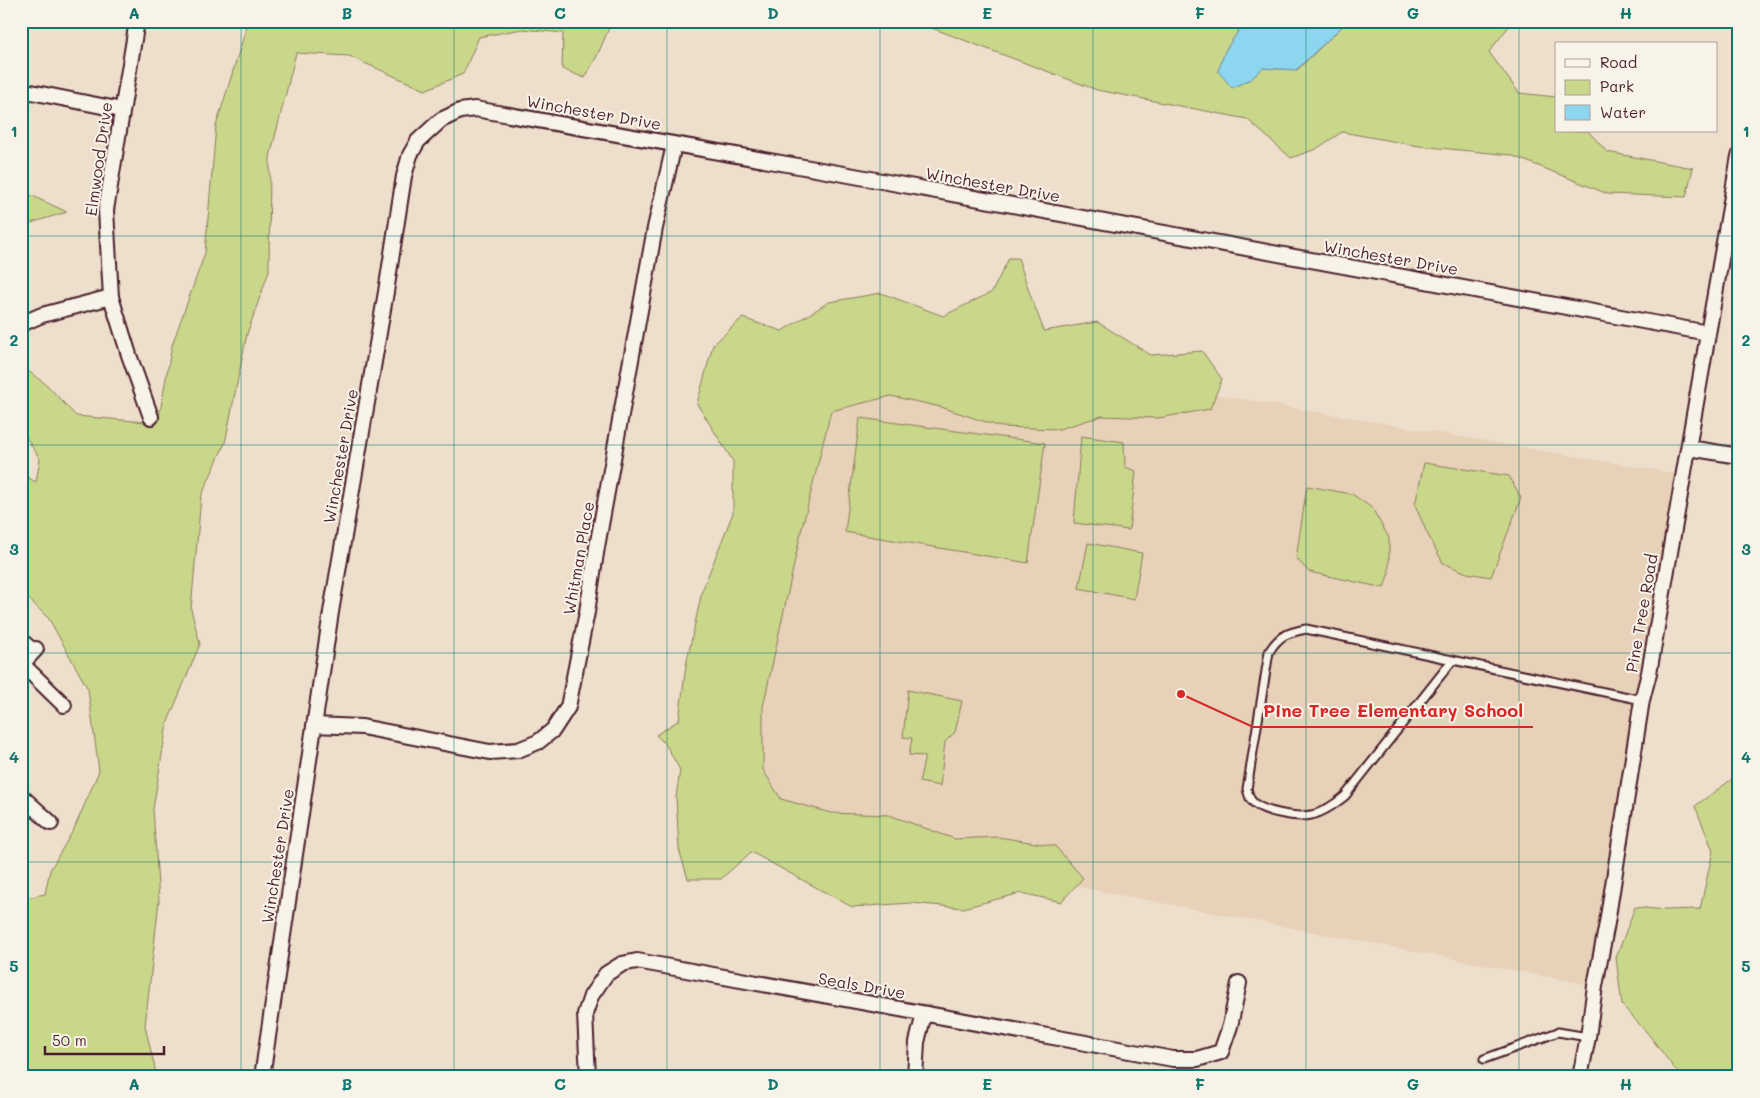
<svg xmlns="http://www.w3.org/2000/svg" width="1760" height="1098" font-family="Mali,sans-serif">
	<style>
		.built { fill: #e7d1b8 }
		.green { fill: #c9d78b; stroke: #8a7b5b }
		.water { fill: #8dd6ef; stroke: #728da1 }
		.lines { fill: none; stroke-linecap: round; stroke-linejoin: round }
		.service-casing { stroke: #4a1f2b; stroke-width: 11 }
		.minor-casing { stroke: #4a1f2b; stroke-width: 18 }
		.service { stroke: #f7f3e8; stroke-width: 7 }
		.minor { stroke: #f7f3e8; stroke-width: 14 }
		.grid { fill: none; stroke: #0f766e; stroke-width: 1; stroke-opacity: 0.55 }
		.labels { text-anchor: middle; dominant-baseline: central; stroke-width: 4; stroke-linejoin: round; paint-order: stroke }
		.street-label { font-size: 16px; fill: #4a1f2b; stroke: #f7f3e8 }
		.leader { fill: none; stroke: #d62828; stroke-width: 2 }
		.callout-dot { fill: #d62828; stroke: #f7f3e8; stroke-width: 2 }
		.callout-label { font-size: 18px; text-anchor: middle; font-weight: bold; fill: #d62828; stroke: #f7f3e8; stroke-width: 4; stroke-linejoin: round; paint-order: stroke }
		.neatline { fill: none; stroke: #0f766e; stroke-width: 2 }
		.grid-label { font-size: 16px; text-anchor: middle; font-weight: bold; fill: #0f766e }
	</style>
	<rect width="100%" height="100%" fill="#eedfcc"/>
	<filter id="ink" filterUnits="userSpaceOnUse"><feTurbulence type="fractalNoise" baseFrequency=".02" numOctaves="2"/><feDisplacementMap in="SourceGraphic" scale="10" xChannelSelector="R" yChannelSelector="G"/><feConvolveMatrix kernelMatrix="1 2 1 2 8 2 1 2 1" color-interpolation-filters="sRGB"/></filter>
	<g filter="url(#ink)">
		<polygon class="built" points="805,324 1684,475 1595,986 728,820"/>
		<g class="green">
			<polygon points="246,21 612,21 598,54 585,78 562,69 563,33 522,29 479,37 463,74 425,90 349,56 296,53 270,157 269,271 247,334 225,443 201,497 191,609 200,644 167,724 153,809 159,901 145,1026 157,1077 21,1077 21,899 45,894 50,870 74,829 99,771 88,689 49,619 21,591 21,474 36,482 40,459 21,429 21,366 47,385 76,416 158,423 172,345 205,253 216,126 245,32"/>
			<polygon points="913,21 1245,21 1225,51 1251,79 1263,68 1297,70 1348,21 1513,21 1489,52 1519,93 1556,97 1556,131 1588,131 1607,152 1693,168 1686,197 1608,194 1511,155 1419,146 1342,132 1316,149 1291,158 1247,119 1097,90"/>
			<polygon points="21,193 26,193 67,212 21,226"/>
			<polygon points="1009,258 1018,258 1030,294 1044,331 1097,322 1151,355 1202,351 1222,379 1210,409 1159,418 1102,416 1059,429 1001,427 941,407 891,396 831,411 801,532 763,707 763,770 781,799 831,813 889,815 955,839 998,837 1055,846 1083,878 1061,902 1021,893 963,908 911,903 852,907 751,852 721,879 688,879 679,849 676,797 680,770 666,745 656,735 679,720 686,665 702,591 733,513 733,461 697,404 713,345 742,318 782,331 829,302 881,293 943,316 992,292"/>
			<polygon points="860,418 1045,443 1028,563 845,532"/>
			<polygon points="1081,436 1124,442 1125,467 1136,471 1129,530 1074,523"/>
			<polygon points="1424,463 1509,476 1521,498 1491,577 1467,573 1443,563 1427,533 1415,505"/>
			<polygon points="1307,486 1352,494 1372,508 1389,538 1389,572 1384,588 1309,572 1296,558"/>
			<polygon points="1088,543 1142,553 1134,599 1079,588"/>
			<polygon points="908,690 962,701 955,732 945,742 940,786 919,782 925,756 909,755 912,738 903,737"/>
			<polygon points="1739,774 1739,1077 1681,1077 1649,1035 1622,1005 1616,958 1635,907 1666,910 1700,909 1713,851 1695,806"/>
		</g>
		<polygon class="water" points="1245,21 1348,21 1296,70 1263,68 1251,79 1232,88 1218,71 1225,51"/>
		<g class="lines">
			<defs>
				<g id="service">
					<polyline points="21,636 36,649"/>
					<path d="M1452,661L1345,796C1335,804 1323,813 1311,815C1297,818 1260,812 1251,800C1249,797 1248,792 1247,789L1269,652C1279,635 1287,633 1306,629L1642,700"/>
					<polyline points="1484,1059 1558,1032 1588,1037"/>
				</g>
				<g id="minor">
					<polyline points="137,21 106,210 111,297 129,355 151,417"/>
					<polyline points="21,90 122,110"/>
					<polyline points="21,324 42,315 111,297"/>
					<polyline points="1689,448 1739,456"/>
					<polyline points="22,664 64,705"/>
					<polyline points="21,665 36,649"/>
					<polyline points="314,725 362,727 490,752 518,750 538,742 553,730 568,707 587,612 597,547 655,228 674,145"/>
					<polyline points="21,796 51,823"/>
					<polyline points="262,1077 331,612 386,292 404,176 410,155 418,141 441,120 460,111 475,109 838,173 1708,333"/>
					<polyline points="588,1077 585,1014 591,996 606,974 622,964 637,961 1173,1059 1197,1059 1221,1052 1230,1026 1239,983"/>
					<polyline points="915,1077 917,1042 924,1014"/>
					<polyline points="1580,1077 1588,1037 1595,986 1607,923 1642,700 1649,673 1739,156"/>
				</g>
			</defs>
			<use href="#service" class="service-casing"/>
			<use href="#minor" class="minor-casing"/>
			<use href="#service" class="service"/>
			<use href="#minor" class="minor"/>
		</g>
	</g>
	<path class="grid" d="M241,21V1077M454,21V1077M667,21V1077M880,21V1077M1093,21V1077M1306,21V1077M1519,21V1077M21,236H1739M21,445H1739M21,653H1739M21,862H1739"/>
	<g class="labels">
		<g class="street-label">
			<text transform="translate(594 112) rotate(10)">Winchester Drive</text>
			<text transform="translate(98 159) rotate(-82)">Elmwood Drive</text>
			<text transform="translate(993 184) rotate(10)">Winchester Drive</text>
			<text transform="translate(1391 257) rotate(10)">Winchester Drive</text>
			<text transform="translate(340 456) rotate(-80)">Winchester Drive</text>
			<text transform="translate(578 558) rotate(-80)">Whitman Place</text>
			<text transform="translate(1641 613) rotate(-80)">Pine Tree Road</text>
			<text transform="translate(277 856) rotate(-81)">Winchester Drive</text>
			<text transform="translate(862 985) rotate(10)">Seals Drive</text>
		</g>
	</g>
	<path class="leader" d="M1181 694L1253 727H1533"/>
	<circle class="callout-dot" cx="1181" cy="694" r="5"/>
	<g class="callout-label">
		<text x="1393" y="717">Pine Tree Elementary School</text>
	</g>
	<rect width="1760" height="1098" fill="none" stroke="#f7f3e8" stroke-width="55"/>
	<rect x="1555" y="42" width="162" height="90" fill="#f7f3e8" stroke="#b29e9c"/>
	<rect x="1565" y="59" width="25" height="8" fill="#f7f3e8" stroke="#b29e9c"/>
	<text x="1600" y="68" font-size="15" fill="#4a1f2b">Road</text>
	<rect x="1565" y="80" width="25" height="15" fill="#c9d78b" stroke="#b29e9c"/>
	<text x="1600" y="92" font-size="15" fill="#4a1f2b">Park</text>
	<rect x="1565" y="105" width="25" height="15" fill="#8dd6ef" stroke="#b29e9c"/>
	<text x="1600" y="118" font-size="15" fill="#4a1f2b">Water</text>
	<path d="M45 1046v8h119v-8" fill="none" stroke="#4a1f2b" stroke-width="2.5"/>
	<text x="52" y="1046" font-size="15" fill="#4a1f2b" stroke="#f7f3e8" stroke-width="4" paint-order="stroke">50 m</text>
	<rect x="28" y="28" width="1704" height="1042" class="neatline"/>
	<g class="grid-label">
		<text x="134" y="19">A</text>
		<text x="347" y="19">B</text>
		<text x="560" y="19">C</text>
		<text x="773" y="19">D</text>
		<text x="987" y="19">E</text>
		<text x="1200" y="19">F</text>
		<text x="1413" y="19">G</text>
		<text x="1626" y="19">H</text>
		<text x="14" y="137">1</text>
		<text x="1746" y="137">1</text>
		<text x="14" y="346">2</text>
		<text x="1746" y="346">2</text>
		<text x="14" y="555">3</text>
		<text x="1746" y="555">3</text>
		<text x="14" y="763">4</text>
		<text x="1746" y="763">4</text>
		<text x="14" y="972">5</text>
		<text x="1746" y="972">5</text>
		<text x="134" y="1090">A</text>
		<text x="347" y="1090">B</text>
		<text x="560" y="1090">C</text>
		<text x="773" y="1090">D</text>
		<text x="987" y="1090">E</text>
		<text x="1200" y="1090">F</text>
		<text x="1413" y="1090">G</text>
		<text x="1626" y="1090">H</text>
	</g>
</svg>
